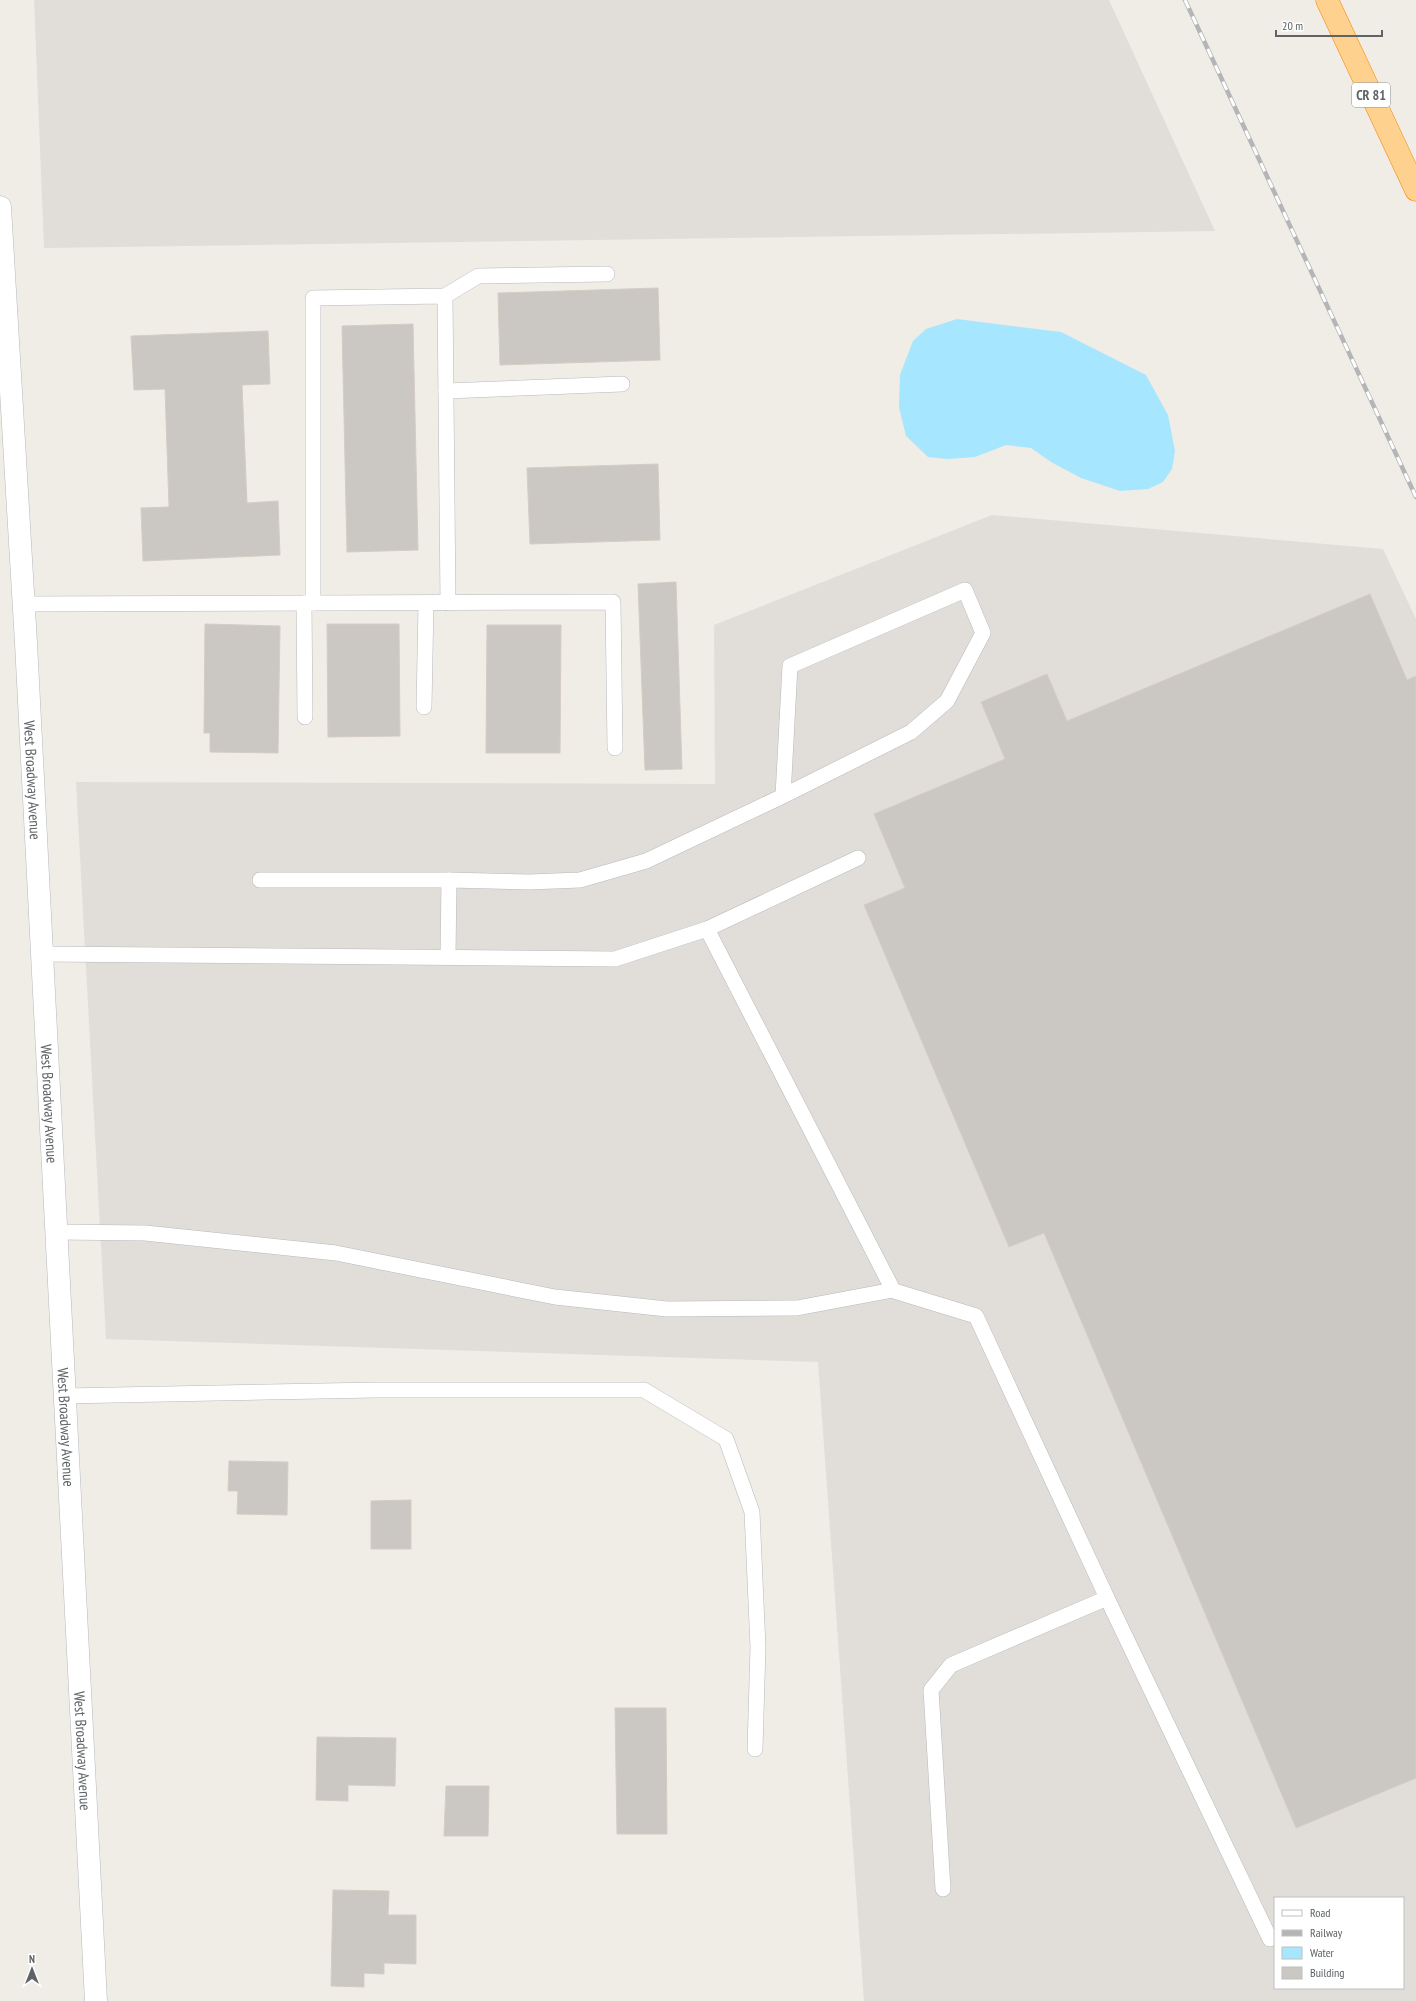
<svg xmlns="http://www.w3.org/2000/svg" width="1416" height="2001" font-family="'PT Sans Narrow',sans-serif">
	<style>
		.industrial { fill: #e1deda; fill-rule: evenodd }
		.water { fill: #a7e6ff }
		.building { fill: #cbc7c2; stroke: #d5cdc4 }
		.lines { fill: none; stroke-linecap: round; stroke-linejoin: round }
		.lane-casing { stroke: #b6b9bd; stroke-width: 16 }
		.secondary-casing { stroke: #b4babd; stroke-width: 23 }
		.highway-casing { stroke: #f68400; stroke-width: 23 }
		.lane { stroke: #fff; stroke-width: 15 }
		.secondary { stroke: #fff; stroke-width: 22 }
		.highway { stroke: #ffd18e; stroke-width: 22 }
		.rail-casing { stroke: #b4b5b6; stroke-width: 4.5 }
		.rail { stroke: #fff; stroke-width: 3; stroke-dasharray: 9; stroke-linecap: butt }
		.labels { text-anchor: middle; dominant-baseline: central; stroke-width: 3.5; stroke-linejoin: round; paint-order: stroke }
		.shield { fill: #fff; stroke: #8e9294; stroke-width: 1 }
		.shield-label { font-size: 14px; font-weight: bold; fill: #5d6366 }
		.street-label { font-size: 15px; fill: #5d6366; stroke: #fff }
	</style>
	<rect width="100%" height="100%" fill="#f0ece6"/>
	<g class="industrial">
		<polygon points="34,0 1109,0 1215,231 44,248"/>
		<path d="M992,515L1383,549L1416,619V2001H864L818,1362L106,1339L76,782L715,784L714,625ZM1275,1898H1403V1988H1275Z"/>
	</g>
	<polygon class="water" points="957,319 1061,332 1146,375 1168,415 1175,451 1172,469 1163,482 1148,489 1120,491 1081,478 1051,462 1031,448 1006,445 975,457 948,459 928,457 906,436 899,407 900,375 913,341 926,329"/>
	<g class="building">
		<polygon points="658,288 660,360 500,365 498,293"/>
		<polygon points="413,324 418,550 347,552 342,326"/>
		<polygon points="268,331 270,384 242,385 247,503 278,501 280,555 143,561 141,508 169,507 165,389 134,390 131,336"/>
		<polygon points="658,464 660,540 530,544 527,468"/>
		<polygon points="676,582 682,769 645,770 638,584"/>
		<polygon points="1370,594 1407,680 1416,676 1416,1778 1296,1828 1044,1233 1009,1247 864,905 905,888 874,814 1005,759 981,702 1047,674 1067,721"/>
		<polygon points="205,624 280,626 278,753 210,752 210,733 204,733"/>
		<polygon points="327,624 399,624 400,736 328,737"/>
		<polygon points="487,625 561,625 560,753 486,753"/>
		<polygon points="229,1461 288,1462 287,1515 237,1514 238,1491 228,1491"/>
		<polygon points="411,1500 411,1549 371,1549 371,1501"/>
		<polygon points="615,1708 666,1708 667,1834 617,1834"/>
		<polygon points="317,1737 396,1738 395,1786 348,1785 348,1801 316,1800"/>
		<polygon points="446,1786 489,1786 488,1836 444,1836"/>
		<polygon points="333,1890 389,1891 388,1915 416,1915 416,1964 384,1963 384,1974 364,1973 364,1987 331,1986"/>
	</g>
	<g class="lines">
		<defs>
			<g id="lane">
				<polyline points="445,296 478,276 607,274"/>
				<polyline points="446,391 622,384"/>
				<polyline points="304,603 305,717"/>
				<polyline points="313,603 313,298 445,296 448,603"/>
				<polyline points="23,604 613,602 615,748"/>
				<polyline points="424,707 426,603"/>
				<polyline points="260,880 449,880"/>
				<polyline points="707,929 858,858"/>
				<polyline points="41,954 615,959 707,929 893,1290 797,1308 667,1309 555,1297 336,1253 145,1233 56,1232"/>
				<polyline points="448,957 449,880 529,882 580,880 646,861 783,796 911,732 947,701 983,633 965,590 790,666 783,796"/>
				<polyline points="891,1290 976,1316 1107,1598 951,1665 931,1690 943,1889"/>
				<polyline points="64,1396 376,1390 644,1390 726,1439 752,1512 758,1647 755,1749"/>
				<polyline points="1107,1598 1270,1939"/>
			</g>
			<g id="secondary">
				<path id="s1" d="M0,207L26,643L96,2001"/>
			</g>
			<polyline id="highway" points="1327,0 1416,190"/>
		</defs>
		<use href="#lane" class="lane-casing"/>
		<use href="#secondary" class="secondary-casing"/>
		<use href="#highway" class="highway-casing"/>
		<use href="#lane" class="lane"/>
		<use href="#secondary" class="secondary"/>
		<use href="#highway" class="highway"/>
		<defs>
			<polyline id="rail" points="1185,0 1416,497"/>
		</defs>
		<use href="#rail" class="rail-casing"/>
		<use href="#rail" class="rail"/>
	</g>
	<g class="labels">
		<rect class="shield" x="1352" y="83" width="38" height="24" rx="3"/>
		<g class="shield-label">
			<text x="1371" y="95">CR 81</text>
		</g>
		<g class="street-label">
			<text stroke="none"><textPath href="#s1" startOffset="574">West Broadway Avenue</textPath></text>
			<text stroke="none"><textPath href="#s1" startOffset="898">West Broadway Avenue</textPath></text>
			<text stroke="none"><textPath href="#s1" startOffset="1222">West Broadway Avenue</textPath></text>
			<text stroke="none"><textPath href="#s1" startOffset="1546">West Broadway Avenue</textPath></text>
		</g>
	</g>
	<rect x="1274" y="1897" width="130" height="92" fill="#ffffff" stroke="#bec1c2"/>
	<rect x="1282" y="1910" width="20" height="6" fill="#ffffff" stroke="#bec1c2"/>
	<text x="1310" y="1917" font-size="12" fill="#5d6366">Road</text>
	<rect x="1282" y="1930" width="20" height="6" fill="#b4b5b6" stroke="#bec1c2"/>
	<text x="1310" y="1937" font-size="12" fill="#5d6366">Railway</text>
	<rect x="1282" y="1947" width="20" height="12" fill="#a7e6ff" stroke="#bec1c2"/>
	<text x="1310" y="1957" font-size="12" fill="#5d6366">Water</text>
	<rect x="1282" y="1967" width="20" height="12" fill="#cbc7c2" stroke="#bec1c2"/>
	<text x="1310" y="1977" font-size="12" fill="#5d6366">Building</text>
	<g transform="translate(32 1969)" stroke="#ffffff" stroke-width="3" paint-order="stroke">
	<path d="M0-3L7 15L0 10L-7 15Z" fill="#5d6366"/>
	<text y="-6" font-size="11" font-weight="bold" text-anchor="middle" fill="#5d6366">N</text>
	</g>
	<path d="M1276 30v6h106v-6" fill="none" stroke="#5d6366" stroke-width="2"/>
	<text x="1282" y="30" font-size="12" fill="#5d6366" stroke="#ffffff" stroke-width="3" paint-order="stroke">20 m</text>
</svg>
